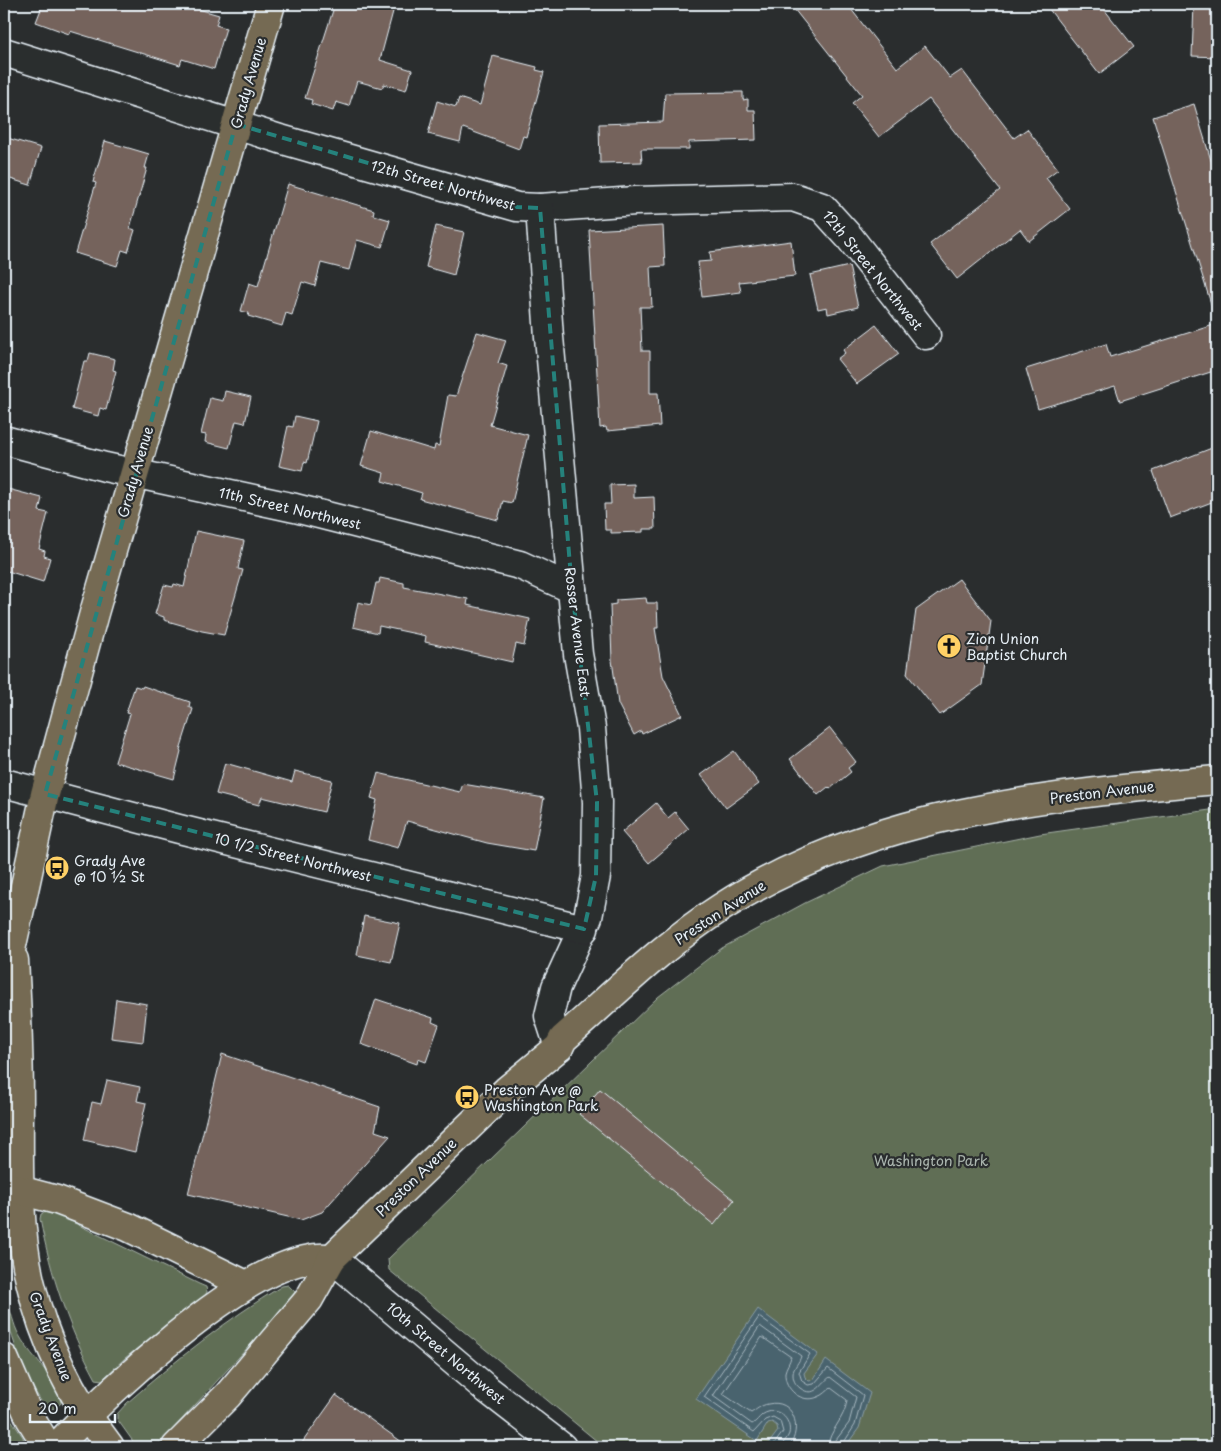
<svg xmlns="http://www.w3.org/2000/svg" width="1221" height="1451" font-family="'Playpen Sans',sans-serif">
	<style>
		.green { fill: #616e55; stroke: #a4b0a6 }
		.water { fill: #49636e; stroke: #899ca5 }
		.lines { fill: none; stroke-linecap: round; stroke-linejoin: round }
		.shore { stroke: #a8b8c1; stroke-width: 1 }
		.building { fill: #74635b; stroke: #e8f1f8 }
		.minor-casing { stroke: #e8f1f8; stroke-width: 31 }
		.major-casing { stroke: #e8f1f8; stroke-width: 31 }
		.minor { stroke: #2a2d2e; stroke-width: 28 }
		.major { stroke: #746b52; stroke-width: 28 }
		.marked { fill: none; stroke: #25827c; stroke-width: 4; stroke-dasharray: 10 6; stroke-linejoin: round }
		.labels { text-anchor: middle; dominant-baseline: central; stroke-width: 4.5; stroke-linejoin: round; paint-order: stroke }
		.street-label { font-size: 14px; fill: #e8f1f8; stroke: #2a2d2e }
		.poi-label { font-size: 14px; fill: #e8f1f8; stroke: #2a2d2e; text-anchor: start }
		.park-label { font-size: 14px; fill: #abb6af; stroke: #2a2d2e }
	</style>
	<rect width="100%" height="100%" fill="#2a2d2e"/>
	<filter id="ink" filterUnits="userSpaceOnUse"><feTurbulence type="fractalNoise" baseFrequency=".02" numOctaves="2"/><feDisplacementMap in="SourceGraphic" scale="10" xChannelSelector="R" yChannelSelector="G"/><feConvolveMatrix kernelMatrix="1 2 1 2 8 2 1 2 1" color-interpolation-filters="sRGB"/></filter>
	<g filter="url(#ink)">
		<g class="green">
			<polygon points="1217,809 1217,1447 604,1447 389,1270 388,1259 658,997 722,948 805,903 883,866 1040,834"/>
			<path d="M46,1212L56,1214L199,1284L206,1287L207,1292L205,1296L125,1358L102,1380L96,1379C68,1328 51,1275 40,1219L41,1214Z"/>
			<path d="M288,1285L295,1292V1296L162,1441L156,1447H137L117,1419V1414L127,1403C176,1360 226,1320 282,1286Z"/>
			<path d="M4,1296C10,1305 12,1320 17,1331C29,1357 56,1374 61,1403C57,1408 53,1410 46,1408C28,1386 4,1323 4,1296Z"/>
			<polygon points="4,1409 23,1437 25,1447 4,1447"/>
		</g>
		<polygon class="water" points="758,1309 818,1354 804,1373 805,1377 809,1381 813,1380 826,1360 870,1393 859,1428 845,1447 766,1447 778,1431 777,1426 772,1422 768,1423 757,1441 696,1399"/>
		<g class="lines">
			<g class="shore">
				<polyline points="772,1447 783,1432 780,1421 773,1417 765,1420 754,1432 704,1397 759,1317 810,1354 799,1372 802,1381 808,1385 814,1384 828,1368 863,1395 855,1425 841,1447"/>
				<path d="M780,1447C783,1443 787,1439 789,1434C792,1421 780,1408 768,1412C760,1414 758,1421 752,1424L713,1396L760,1326L801,1356C800,1362 793,1367 793,1374C793,1380 795,1384 800,1388C815,1399 820,1384 830,1377L856,1397L849,1423L836,1440L835,1447"/>
				<path d="M789,1447C803,1428 794,1398 768,1404C761,1405 756,1410 751,1413L723,1394L762,1337L791,1357C790,1362 786,1367 785,1372C784,1390 802,1404 818,1397C824,1395 827,1391 831,1388L847,1400C845,1420 828,1431 828,1447"/>
			</g>
		</g>
		<g class="building">
			<polygon points="43,4 181,4 219,15 216,25 226,28 214,69 182,59 180,65 70,31 69,34 36,22"/>
			<polygon points="335,4 395,4 380,60 412,70 406,90 384,84 382,88 357,81 349,106 336,102 333,111 311,104 312,100 305,98"/>
			<polygon points="790,4 847,4 897,68 925,46 950,78 962,70 1014,138 1027,129 1058,169 1046,178 1070,209 1029,241 1020,229 957,279 930,244 1000,190 929,99 879,137 852,103 862,95"/>
			<polygon points="1045,4 1100,4 1134,47 1099,74"/>
			<polygon points="1194,4 1217,4 1217,57 1192,56"/>
			<polygon points="493,56 537,67 536,70 544,72 526,137 523,136 519,149 463,128 460,142 428,134 437,101 456,107 459,98 480,105"/>
			<polygon points="743,92 743,100 748,99 748,110 755,110 756,140 689,142 689,149 641,149 642,162 600,163 599,124 663,122 665,93"/>
			<polygon points="1194,104 1217,180 1217,306 1212,307 1153,117"/>
			<polygon points="4,137 41,148 30,185 4,177"/>
			<polygon points="105,141 149,154 145,168 147,168 130,228 135,230 128,252 122,250 117,266 75,253 96,183 93,182"/>
			<polygon points="288,184 374,210 373,215 390,220 382,247 357,240 349,270 321,263 315,286 302,282 292,315 286,313 282,326 248,316 249,313 241,311 249,283 258,286"/>
			<polygon points="436,226 464,232 454,275 426,267"/>
			<polygon points="663,226 665,266 650,267 652,307 640,307 642,351 650,351 650,393 658,393 660,426 607,431 606,427 600,428 589,230"/>
			<polygon points="791,241 795,276 739,282 741,292 702,297 698,262 711,261 710,252"/>
			<polygon points="849,266 858,307 828,314 827,307 818,309 810,275"/>
			<polygon points="1217,324 1217,370 1120,401 1115,386 1038,409 1026,369 1106,344 1110,357"/>
			<polygon points="876,325 899,354 857,384 837,359 845,353 843,350"/>
			<polygon points="477,332 506,340 498,363 507,366 490,425 528,435 512,503 503,501 498,520 420,499 422,493 382,481 384,473 361,466 371,431 434,450 435,445 439,446 448,395 456,396"/>
			<polygon points="90,353 115,359 113,370 116,371 106,410 100,408 98,416 72,409 84,361 88,361"/>
			<polygon points="225,391 251,397 245,423 236,421 229,448 205,442 206,435 201,434 210,398 223,401"/>
			<polygon points="295,416 317,421 307,463 304,462 302,471 279,466 288,426 293,427"/>
			<polygon points="1217,446 1217,500 1170,518 1153,471"/>
			<polygon points="634,484 634,498 654,497 655,529 643,529 643,532 611,533 611,530 605,530 604,504 611,504 610,485"/>
			<polygon points="4,488 42,498 39,511 48,513 39,549 45,551 44,556 50,558 43,582 4,570"/>
			<polygon points="196,531 244,541 238,569 243,570 224,635 202,631 164,620 164,617 155,614 164,585 173,587 174,584 184,587"/>
			<polygon points="380,578 404,583 404,587 468,599 467,605 530,619 524,646 516,644 512,662 425,642 426,636 379,626 378,633 353,627 358,602 371,605 376,583 379,583"/>
			<polygon points="959,579 991,621 982,685 940,715 907,674 916,610"/>
			<polygon points="646,598 647,603 657,603 658,628 655,628 663,676 682,715 642,734 641,731 634,735 618,704 612,660 610,605 616,604 616,600"/>
			<polygon points="135,686 142,688 143,686 190,702 189,707 193,709 180,750 181,751 174,779 115,762 130,714 126,713"/>
			<polygon points="830,728 856,762 848,768 851,772 830,789 828,787 818,795 790,759"/>
			<polygon points="734,751 759,784 726,808 701,775"/>
			<polygon points="225,763 292,782 295,771 332,780 324,812 262,797 259,805 216,794"/>
			<polygon points="378,773 460,792 463,784 544,798 534,851 487,843 407,821 398,848 368,840 377,800 371,798"/>
			<polygon points="656,803 668,818 675,812 689,829 649,863 622,832"/>
			<polygon points="364,916 400,923 391,962 357,955"/>
			<polygon points="116,999 147,1004 143,1042 111,1038"/>
			<polygon points="376,999 433,1018 432,1022 439,1025 426,1062 418,1059 417,1064 361,1044"/>
			<polygon points="222,1054 380,1107 375,1131 390,1136 322,1212 301,1220 188,1194"/>
			<polygon points="107,1080 140,1087 137,1101 146,1103 135,1152 84,1140 92,1102 101,1104"/>
			<polygon points="600,1089 734,1200 714,1225 579,1114"/>
			<polygon points="336,1395 409,1447 299,1447"/>
		</g>
		<g class="lines">
			<defs>
				<g id="minor">
					<polyline points="4,52 280,139 517,207 540,208 635,201 793,197 822,207 850,238 926,335"/>
					<polyline points="540,208 549,337 572,589 578,654 591,728 597,802 596,876 588,917 556,987 549,1016 559,1047"/>
					<polyline points="4,440 105,467 295,508 520,565 572,589"/>
					<polyline points="4,783 179,829 584,929"/>
					<polyline points="332,1258 488,1390 562,1447"/>
				</g>
				<g id="major">
					<path d="M14,960C17,1008 19,1056 19,1104C19,1163 17,1223 30,1281C44,1342 73,1399 110,1447"/>
					<polyline points="4,982 45,794 94,613 271,4"/>
					<polyline points="4,1186 57,1200 128,1227 246,1285"/>
					<polyline points="4,1358 30,1418 48,1447"/>
					<path d="M56,1447C107,1393 237,1270 310,1259C317,1257 325,1258 332,1258"/>
					<path d="M176,1447L228,1395L309,1299L332,1258L507,1090L559,1047L563,1039C614,994 664,944 722,907C870,812 1047,795 1217,780"/>
				</g>
			</defs>
			<use href="#minor" class="minor-casing"/>
			<use href="#major" class="major-casing"/>
			<use href="#minor" class="minor"/>
			<use href="#major" class="major"/>
		</g>
	</g>
	<path class="marked" d="M236,124L517,207L540,208L572,589L597,802L596,876L584,929L45,794Z"/>
	<defs>
		<symbol id="church-disc" viewBox="-11 -11 22 22"><circle r="9.5" fill="#ffd166" stroke="#2a2d2e"/><path d="M-1.2-6h2.4v3.5h3.3v2.4h-3.3V6h-2.4V-.1h-3.3v-2.4h3.3Z" fill="#111"/></symbol>
		<symbol id="bus-disc" viewBox="-11 -11 22 22"><circle r="9.5" fill="#ffd166" stroke="#2a2d2e"/><path d="M-5-6H5V4H4V6H2V4H-2V6H-4V4H-5ZM-3.5-4V0h7V-4ZM-3.5 1.2v1.5H-2V1.2ZM2 1.2v1.5H3.5V1.2Z" fill="#111"/></symbol>
	</defs>
	<g fill-rule="evenodd">
		<use href="#church-disc" x="935" y="632" width="28" height="28"/>
		<use href="#bus-disc" x="43" y="854" width="28" height="28"/>
		<use href="#bus-disc" x="453" y="1083" width="28" height="28"/>
	</g>
	<g class="labels">
		<g class="street-label">
			<text transform="translate(248 83) rotate(-74)">Grady Avenue</text>
			<text transform="translate(443 185) rotate(16)">12th Street Northwest</text>
			<text transform="translate(873 270) rotate(51)">12th Street Northwest</text>
			<text transform="translate(135 472) rotate(-74)">Grady Avenue</text>
			<text transform="translate(290 508) rotate(13)">11th Street Northwest</text>
			<text transform="translate(578 632) rotate(83)">Rosser Avenue East</text>
			<text transform="translate(1102 792) rotate(-7)">Preston Avenue</text>
			<text transform="translate(293 857) rotate(14)">10 1/2 Street Northwest</text>
			<text transform="translate(720 912) rotate(-33)">Preston Avenue</text>
			<text transform="translate(416 1177) rotate(-44)">Preston Avenue</text>
			<text transform="translate(51 1336) rotate(69)">Grady Avenue</text>
			<text transform="translate(446 1353) rotate(40)">10th Street Northwest</text>
		</g>
		<g class="poi-label">
			<text x="966" y="638">Zion Union<tspan x="966" dy="16">Baptist Church</tspan></text>
			<text x="74" y="860">Grady Ave<tspan x="74" dy="16">@ 10 ½ St</tspan></text>
			<text x="484" y="1089">Preston Ave @<tspan x="484" dy="16">Washington Park</tspan></text>
		</g>
		<g class="park-label">
			<text x="931" y="1160">Washington Park</text>
		</g>
	</g>
	<rect width="1221" height="1451" fill="none" stroke="#2a2d2e" stroke-width="20"/>
	<rect x="10" y="10" width="1201" height="1431" fill="none" stroke="#e8f1f8" stroke-width="2" filter="url(#ink)"/>
	<path d="M30 1414v8h85v-8" fill="none" stroke="#e8f1f8" stroke-width="2.5"/>
	<text x="38" y="1414" font-size="15" fill="#e8f1f8" stroke="#2a2d2e" stroke-width="4" paint-order="stroke">20 m</text>
</svg>
